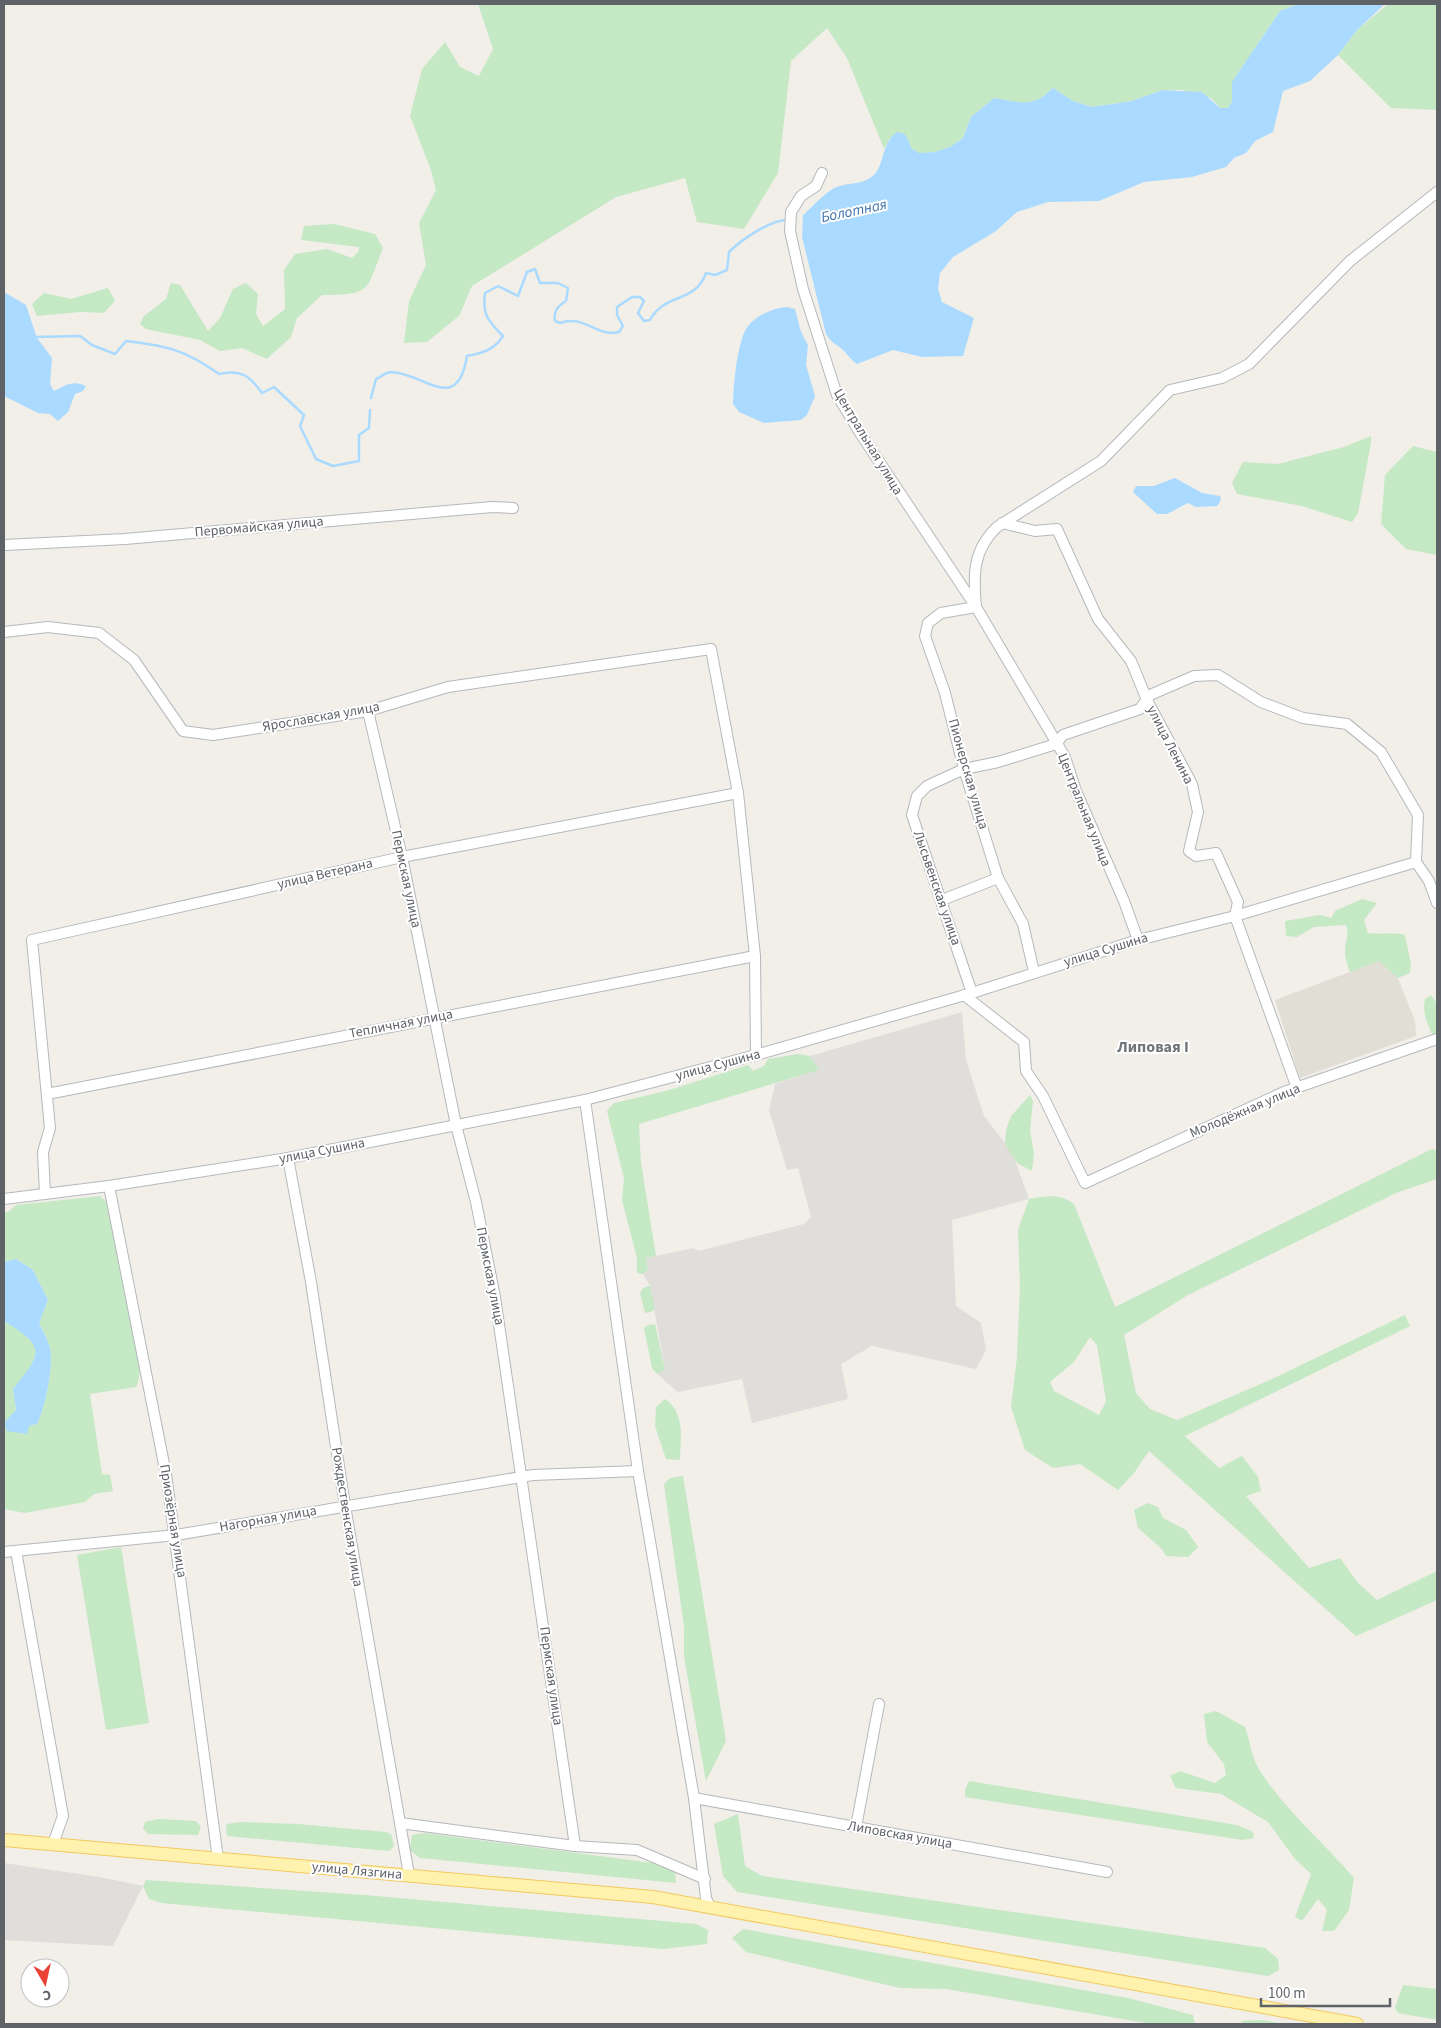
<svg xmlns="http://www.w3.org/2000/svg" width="1441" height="2028" font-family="'Source Sans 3',sans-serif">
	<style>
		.industrial { fill: #e0deda }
		.education { fill: #e1ded6 }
		.green { fill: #c5e8c5; fill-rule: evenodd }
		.water { fill: #aadaff }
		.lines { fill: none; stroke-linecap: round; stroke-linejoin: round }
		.stream { stroke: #aadaff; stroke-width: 2.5 }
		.minor-casing { stroke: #b5b8bc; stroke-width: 12 }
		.major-casing { stroke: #f2c960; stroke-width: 14 }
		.minor { stroke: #fff; stroke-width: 10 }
		.major { stroke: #fff2af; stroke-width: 12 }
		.labels { text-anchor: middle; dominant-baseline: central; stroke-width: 4; stroke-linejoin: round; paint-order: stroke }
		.street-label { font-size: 14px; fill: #5f6368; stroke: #fff }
		.water-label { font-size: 15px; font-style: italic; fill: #4174aa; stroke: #fff }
		.quarter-label { font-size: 16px; font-weight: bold; fill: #70757a; stroke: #fff }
	</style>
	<rect width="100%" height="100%" fill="#f1efe8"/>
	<g class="industrial">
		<polygon points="962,1012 966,1060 984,1116 1012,1152 1029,1199 952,1220 956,1306 981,1323 986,1350 976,1369 872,1346 841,1364 848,1399 752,1423 742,1379 678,1392 657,1374 665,1370 650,1286 643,1274 648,1269 646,1258 694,1248 698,1251 804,1224 811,1217 798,1168 787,1170 769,1110 775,1084 818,1070 810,1056"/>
		<polygon points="4,1863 100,1877 143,1886 113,1946 4,1940"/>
	</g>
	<polygon class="education" points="1379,961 1398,978 1415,1021 1416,1036 1300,1078 1275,1000"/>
	<g class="green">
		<path d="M478,4H1299L1280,11L1232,82V102L1228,108H1220L1211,98L1183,90H1163L1132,101L1092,107L1073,101L1053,88C1032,109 1021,102 994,98L971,117L963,138L950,147L935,152L919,153L912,149L905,135L890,138L884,149L847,58L827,28L791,61L778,173L744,229L697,222L685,178L616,197L472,286L459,316L427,342L404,343L409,301L426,265L419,223L436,190L431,170L410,116L422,69L445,42L460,67L479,76L493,49Z"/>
		<polygon points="1388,4 1437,4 1437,110 1391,108 1338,55 1357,30"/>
		<path d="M334,224L375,234L383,248C365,293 372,294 322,295L297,318L291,337L267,359L242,348L220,351L200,340L146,329L140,324L144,316L166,299L171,283L180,285L208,331L220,318L233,289L246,283L258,294L256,314L263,326L285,309L284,270L295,254L327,249L352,258L359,251V247L301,240L304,226Z"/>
		<polygon points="108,288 115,301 104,313 81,312 37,316 32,304 44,293 71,299"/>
		<polygon points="1371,436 1371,443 1358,513 1352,522 1302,506 1237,494 1232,483 1243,462 1278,464 1344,447"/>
		<polygon points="1413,446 1437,452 1437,555 1406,549 1381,524 1385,475"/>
		<path d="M1362,899L1377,903L1364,920L1368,933C1380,935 1394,932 1405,935L1411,964L1410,973L1398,978L1379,961L1350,972C1347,964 1345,958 1345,951C1345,940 1350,936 1346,925L1314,927L1297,937L1286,936L1285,921L1320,915L1331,918L1335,911Z"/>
		<path d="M1431,995L1437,1004L1436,1036L1432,1034C1427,1023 1422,1012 1425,999Z"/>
		<polygon points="798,1054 810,1056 819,1070 639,1124 641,1163 656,1256 646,1258 648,1269 643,1274 637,1273 637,1258 622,1200 624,1178 607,1111 614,1103 666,1091 748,1065 753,1071 764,1066 768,1059"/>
		<polygon points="1030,1095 1033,1101 1030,1131 1034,1153 1032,1171 1017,1163 1005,1144 1006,1130 1011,1116"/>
		<path d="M1432,1149L1437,1151V1179L1396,1193L1188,1295L1124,1335L1136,1393L1150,1409L1177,1420L1270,1380L1405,1315L1410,1326L1185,1436L1219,1468L1242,1456L1258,1477L1261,1491L1246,1496L1309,1568L1340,1558L1358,1583L1377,1600L1437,1571V1600L1356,1636L1149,1451L1134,1473L1118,1490L1080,1464L1053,1468L1025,1450L1011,1407L1017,1357L1020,1288L1018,1230L1029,1199C1045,1196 1060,1193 1074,1204L1115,1307ZM1090,1337L1097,1345L1106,1401L1099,1415L1054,1391L1050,1382L1074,1362Z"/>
		<path d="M100,1196C103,1199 108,1203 110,1208C115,1218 118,1254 120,1268C126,1297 149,1362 136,1387L90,1394L102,1474L110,1475L113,1491L94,1494L85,1502L25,1513L4,1509V1321L22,1332L36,1346C37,1364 24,1376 13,1389L16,1411L29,1426L37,1424C45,1408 54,1366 50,1348C48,1339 43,1331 39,1323L48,1300L33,1270L16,1259L4,1262V1212H8L16,1205Z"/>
		<polygon points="650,1286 655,1309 651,1312 645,1313 640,1293 643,1288"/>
		<polygon points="655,1324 665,1370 657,1374 652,1368 644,1328 648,1325"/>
		<path d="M665,1399C685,1412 681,1438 680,1460L666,1459L655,1426L656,1407Z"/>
		<polygon points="683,1476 726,1741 706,1781 684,1657 684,1627 664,1484 670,1478"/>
		<polygon points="1148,1503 1158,1507 1163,1518 1186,1530 1198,1547 1188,1557 1166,1556 1162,1549 1138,1528 1134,1510"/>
		<polygon points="121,1547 149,1723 106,1730 77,1555"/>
		<path d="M1216,1711L1245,1727C1250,1741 1252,1759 1260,1771C1286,1811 1323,1842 1354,1878L1349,1910L1334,1931H1322L1327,1910L1318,1899L1302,1921L1295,1917L1311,1874L1295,1859L1268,1822L1221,1794L1176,1788L1170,1776L1180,1771L1215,1783L1226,1775L1224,1764L1207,1742L1204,1714Z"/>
		<polygon points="969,1781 1237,1825 1253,1832 1254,1838 1242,1840 965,1797 965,1790"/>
		<polygon points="738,1814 745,1866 762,1876 1265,1948 1278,1959 1279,1970 1268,1976 737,1892 723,1876 714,1824"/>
		<polygon points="158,1819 196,1821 201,1827 198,1835 148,1834 143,1828 145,1822"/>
		<polygon points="241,1822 298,1824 386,1832 391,1834 394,1846 389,1851 227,1836 226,1824"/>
		<polygon points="425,1833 668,1865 675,1870 676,1883 420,1858 410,1850 412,1835"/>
		<polygon points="146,1880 365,1895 696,1924 708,1930 707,1944 663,1949 161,1903 149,1899 143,1886"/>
		<polygon points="743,1929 1128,1998 1193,2015 1195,2024 1152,2024 946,1989 900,1988 746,1952 732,1938"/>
		<polygon points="1403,1985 1437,1989 1437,2020 1398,2013 1395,2008"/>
		<polygon points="1261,2020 1285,2024 1241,2024 1242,2021"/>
	</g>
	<g class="water">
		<path d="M1299,4H1385L1357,30L1338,55L1310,81L1283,91L1273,132L1255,141L1246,153L1234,158L1226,167L1192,177L1144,182L1099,201L1048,202L1017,212L996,231L953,257L940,273L938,289L942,302L974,318L963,356L922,357L893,350L857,364C851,360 848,355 843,350C835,343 832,344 826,334L802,237L803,215C813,207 827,189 840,186C849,183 861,184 870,178C886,168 879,145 897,132L905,134L912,149L919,153L935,152L950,147L963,138L971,117L994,98C1021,102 1032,109 1053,88L1073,101L1092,107L1132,101L1163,90L1202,92L1220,108H1228L1232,102V82L1280,11Z"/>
		<path d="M4,292L26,305L37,338L52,358L50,384L54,391C66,385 73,380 86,386L83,391L75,394L68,412L58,421L50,414L38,413L4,396Z"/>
		<path d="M787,307L795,309L801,332L808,345L806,365L815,396L807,415L801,420L764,423L739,412L733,404C733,386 737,347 745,331C752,317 772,308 787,307Z"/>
		<polygon points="1175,478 1202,493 1220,496 1221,500 1217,506 1196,507 1188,503 1167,514 1157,514 1133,492 1136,486 1154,486"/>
		<path d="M16,1259L33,1270L48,1300L39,1323C43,1331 48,1340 50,1348C54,1366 45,1408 37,1424L29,1426L27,1434L7,1431L4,1423L16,1410L13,1389C43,1352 46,1347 4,1321V1262Z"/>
	</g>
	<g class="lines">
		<g class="stream">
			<path d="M35,337L80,336L92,345L115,354L126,341C168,346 185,350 219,374C241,369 250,376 262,393L274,387L304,415L300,426L316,459L333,466L359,461V435L369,428L370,410"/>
			<path d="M371,398L376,379C381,377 386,372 391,372C425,373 457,416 467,356C483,353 494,350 503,336C488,321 482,314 485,293L498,286L518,296L527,272L535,269L540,283H558L568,288L566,301C558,306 553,311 555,321L560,323C584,314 598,338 619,332L623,326L617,315V307L632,297H640L644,301L638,313L644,321L650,320C665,292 695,304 706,273L715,275L727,270L729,252C741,240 771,219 789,220"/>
		</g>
		<defs>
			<g id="minor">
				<polyline points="822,173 816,186 801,196 791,212 790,231 803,289 837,395 860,433 976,607 1065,757 1076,791 1124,901 1138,940"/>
				<polyline points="1002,523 1035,531 1057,529 1098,619 1131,661 1147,700 1192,784 1198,812 1189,851 1196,856 1216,853 1238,902 1235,916 1297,1088"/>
				<polyline points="4,545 125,539 492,507 513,508"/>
				<polyline points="4,632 48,627 99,633 134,660 183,731 213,735 368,711 448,687 711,649 738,793 755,956 756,1055"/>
				<polyline points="368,711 402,857 456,1125 476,1202 495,1297 575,1846"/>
				<polyline points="1416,862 1429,881 1437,903"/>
				<polyline points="942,900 998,878"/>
				<path d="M1034,972L1023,924L998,878L964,769L945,693L925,636L928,623L941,613L976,607C973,574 973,550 997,527L1101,461L1170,390L1222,378L1249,364L1350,261L1437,192"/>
				<polyline points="972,993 912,815 917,796 927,786 964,769 998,762 1056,744 1063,735 1140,709 1150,695 1194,676 1218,675 1261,702 1303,718 1347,724 1381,752 1418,815 1416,862"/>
				<polyline points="964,995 1024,1042 1026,1071 1043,1096 1085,1183 1284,1092 1437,1039"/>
				<polyline points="47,1094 755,956"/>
				<polyline points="585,1100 638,1471 694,1798 706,1898 710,1907"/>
				<polyline points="288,1158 311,1282 345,1506 409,1875"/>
				<polyline points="109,1186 166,1474 218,1859"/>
				<polyline points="45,1194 43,1152 50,1128 32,940 402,857 738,793"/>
				<polyline points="4,1199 109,1186 288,1158 585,1100 756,1055 972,993 1138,940 1235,916 1416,862"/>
				<polyline points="16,1551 63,1816 53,1844"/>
				<polyline points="4,1552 176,1535 533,1475 638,1471"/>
				<polyline points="694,1798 1107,1872"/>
				<polyline points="400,1823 575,1846 637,1850 705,1879"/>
				<polyline points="856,1827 879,1704"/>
			</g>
			<polyline id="major" points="4,1840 653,1897 1357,2024"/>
		</defs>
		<use href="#minor" class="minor-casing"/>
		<use href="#major" class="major-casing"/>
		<use href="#minor" class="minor"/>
		<use href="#major" class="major"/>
	</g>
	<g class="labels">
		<g class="street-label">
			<text transform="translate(868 442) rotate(59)">Центральная улица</text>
			<text transform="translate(259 527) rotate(-5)">Первомайская улица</text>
			<text transform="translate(321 717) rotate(-10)">Ярославская улица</text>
			<text transform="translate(1170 745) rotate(63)">улица Ленина</text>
			<text transform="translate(968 774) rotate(74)">Пионерская улица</text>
			<text transform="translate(1084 810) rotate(68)">Центральная улица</text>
			<text transform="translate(325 874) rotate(-13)">улица Ветерана</text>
			<text transform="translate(406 879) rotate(78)">Пермская улица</text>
			<text transform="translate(937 888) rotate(71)">Лысьвенская улица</text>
			<text transform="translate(1106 950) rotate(-17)">улица Сушина</text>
			<text transform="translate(401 1024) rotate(-11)">Тепличная улица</text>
			<text transform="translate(718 1065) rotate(-15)">улица Сушина</text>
			<text transform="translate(1245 1111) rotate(-23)">Молодёжная улица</text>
			<text transform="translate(322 1151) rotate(-11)">улица Сушина</text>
			<text transform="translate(490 1276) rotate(79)">Пермская улица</text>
			<text transform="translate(347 1517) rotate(81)">Рождественская улица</text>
			<text transform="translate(268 1519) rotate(-10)">Нагорная улица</text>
			<text transform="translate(173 1521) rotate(81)">Приозёрная улица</text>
			<text transform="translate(551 1676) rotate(82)">Пермская улица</text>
			<text transform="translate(900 1835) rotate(10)">Липовская улица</text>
			<text transform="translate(357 1871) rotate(5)">улица Лязгина</text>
		</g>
		<g class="water-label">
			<text transform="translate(854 211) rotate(-12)">Болотная</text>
		</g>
		<g class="quarter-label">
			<text x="1153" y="1047">Липовая I</text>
		</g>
	</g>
	<rect width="1441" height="2028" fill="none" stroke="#5f6368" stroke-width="10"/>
	<g transform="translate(45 1983) rotate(171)"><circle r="24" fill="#ffffff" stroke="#bfc1c3"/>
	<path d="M0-4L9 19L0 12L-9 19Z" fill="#ea4335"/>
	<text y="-8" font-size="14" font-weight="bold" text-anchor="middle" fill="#5f6368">С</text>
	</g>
	<path d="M1261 1998v8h129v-8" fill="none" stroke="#5f6368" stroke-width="2.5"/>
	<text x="1268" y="1998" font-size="15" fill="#5f6368" stroke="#ffffff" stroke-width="4" paint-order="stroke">100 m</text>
</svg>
